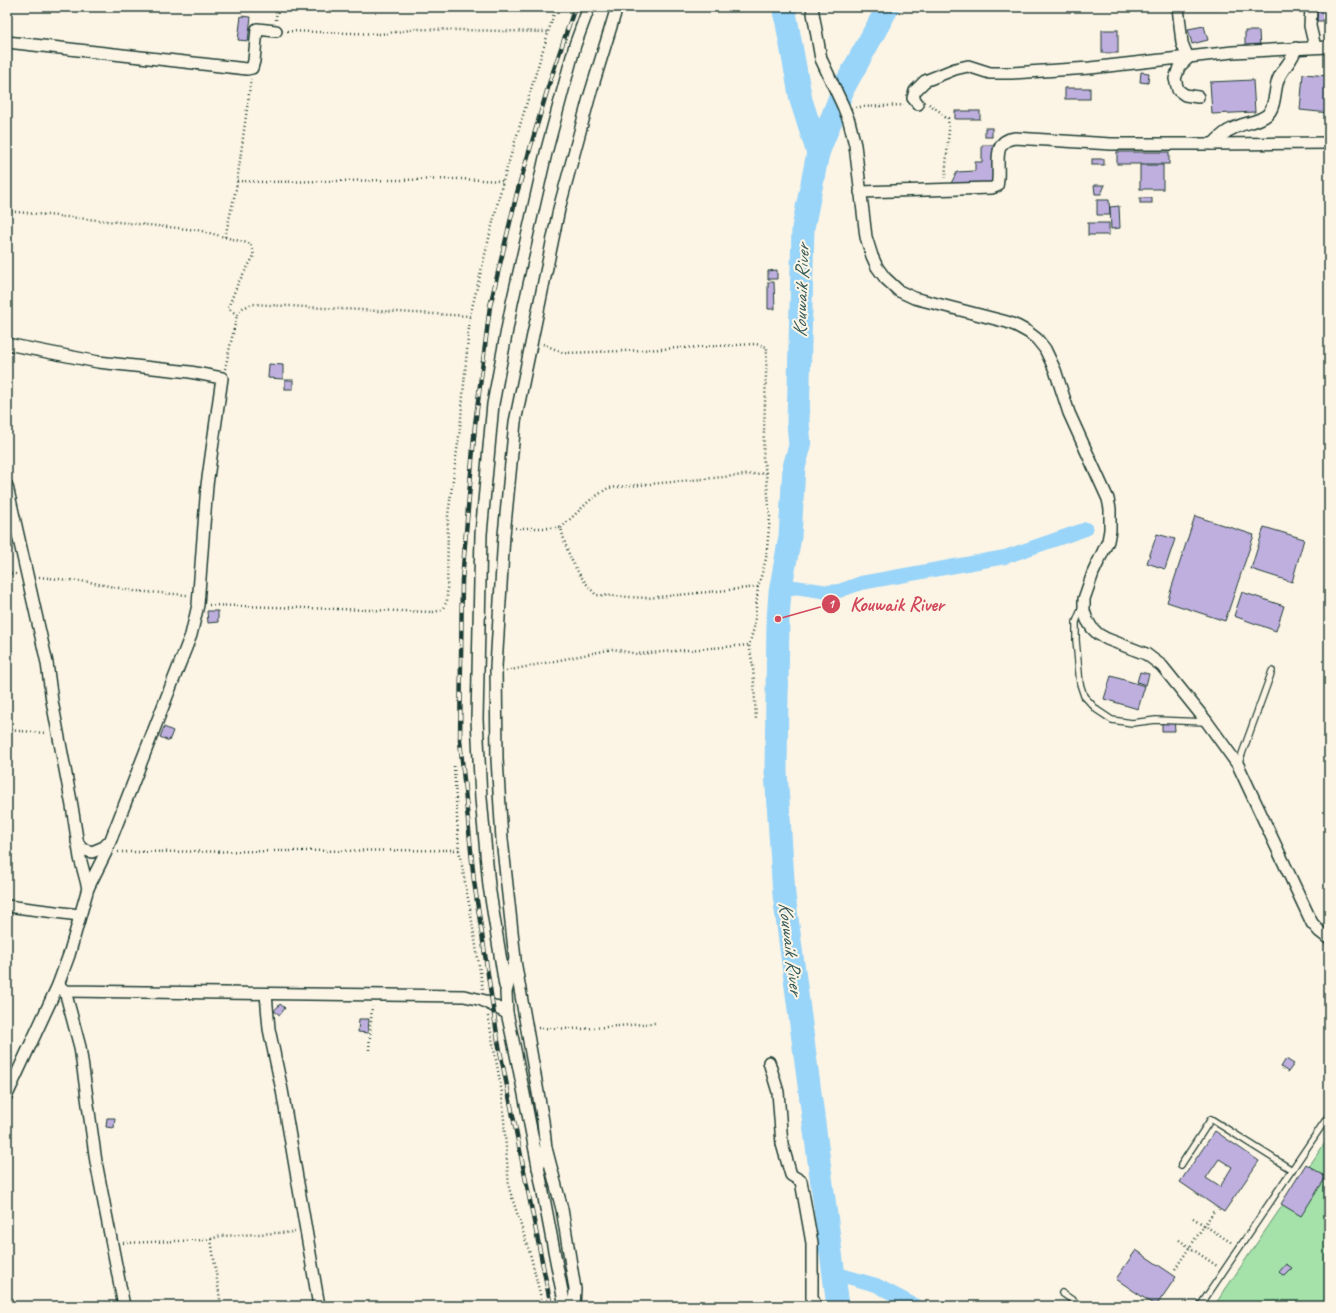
<svg xmlns="http://www.w3.org/2000/svg" width="1336" height="1313" font-family="Caveat,sans-serif">
	<style>
		.green { fill: #a4e2aa; stroke: #62906f }
		.lines { fill: none; stroke-linecap: round; stroke-linejoin: round }
		.canal { stroke: #99d4f9; stroke-width: 14 }
		.river { stroke: #99d4f9; stroke-width: 23 }
		.building { fill: #bfafdf; stroke: #1f3d34; fill-rule: evenodd }
		.service-casing { stroke: #1f3d34; stroke-width: 8 }
		.minor-casing { stroke: #1f3d34; stroke-width: 14 }
		.path { stroke: #1f3d34; stroke-width: 2.5; stroke-dasharray: 1 3; stroke-linecap: butt }
		.service { stroke: #fcf5e5; stroke-width: 5.5 }
		.minor { stroke: #fcf5e5; stroke-width: 11 }
		.rail-casing { stroke: #1f3d34; stroke-width: 4.5 }
		.rail { stroke: #fcf5e5; stroke-width: 3; stroke-dasharray: 9; stroke-linecap: butt }
		.labels { text-anchor: middle; dominant-baseline: central; stroke-width: 4; stroke-linejoin: round; paint-order: stroke }
		.water-label { font-size: 20px; font-style: italic; fill: #375b5b; stroke: #fcf5e5 }
		.leader { fill: none; stroke: #d1495b; stroke-width: 1.5 }
		.callout-dot { fill: #d1495b; stroke: #fcf5e5; stroke-width: 1.5 }
		.mark-label { font-size: 12px; text-anchor: middle; font-weight: bold; fill: #fff }
		.callout-label { font-size: 20px; text-anchor: middle; font-weight: bold; fill: #d1495b; stroke: #fcf5e5; stroke-width: 4; stroke-linejoin: round; paint-order: stroke }
	</style>
	<rect width="100%" height="100%" fill="#fcf5e5"/>
	<filter id="ink" filterUnits="userSpaceOnUse"><feTurbulence type="fractalNoise" baseFrequency=".025" numOctaves="2"/><feDisplacementMap in="SourceGraphic" scale="8" xChannelSelector="R" yChannelSelector="G"/><feConvolveMatrix kernelMatrix="1 2 1 2 8 2 1 2 1" color-interpolation-filters="sRGB"/></filter>
	<g filter="url(#ink)">
		<polygon class="green" points="1329,1137 1329,1306 1214,1306"/>
		<g class="lines">
			<g class="canal">
				<polyline points="780,592 795,587 828,592 839,591 861,583 1005,557 1086,529"/>
				<polyline points="834,1273 876,1285 916,1306"/>
			</g>
			<g class="river">
				<polyline points="784,7 801,100 818,153"/>
				<polyline points="838,1306 784,895 776,771 778,619 780,592 790,537 794,467 800,446 798,422 803,228 818,153 844,87 888,7"/>
			</g>
		</g>
		<g class="building">
			<rect x="1189" y="7" width="30" height="3"/>
			<polygon points="1318,8 1325,9 1324,21 1317,21"/>
			<polygon points="241,16 251,17 248,41 238,40"/>
			<polygon points="1204,26 1208,40 1192,44 1188,29"/>
			<rect x="1102" y="30" width="16" height="23"/>
			<polygon points="1245,31 1259,31 1260,48 1245,48"/>
			<polygon points="1141,72 1149,73 1148,83 1140,82"/>
			<polygon points="1303,74 1329,76 1327,94 1329,95 1329,113 1300,110"/>
			<polygon points="1253,80 1255,112 1212,114 1210,82"/>
			<rect x="1065" y="88" width="25" height="11"/>
			<rect x="955" y="111" width="25" height="8"/>
			<rect x="985" y="128" width="7" height="9"/>
			<polygon points="982,145 994,145 995,184 950,185 957,172 975,171 975,162 982,162"/>
			<rect x="1117" y="152" width="52" height="12"/>
			<rect x="1092" y="159" width="12" height="6"/>
			<rect x="1140" y="165" width="23" height="24"/>
			<polygon points="1094,185 1105,185 1101,194 1095,194"/>
			<rect x="1140" y="198" width="12" height="5"/>
			<polygon points="1097,200 1109,200 1110,215 1097,215"/>
			<polygon points="1119,206 1120,228 1111,229 1110,207"/>
			<rect x="1088" y="223" width="21" height="12"/>
			<polygon points="777,270 777,279 768,279 768,271"/>
			<polygon points="768,282 774,282 775,309 768,309"/>
			<polygon points="269,364 283,365 283,379 268,378"/>
			<rect x="285" y="380" width="8" height="9"/>
			<polygon points="1195,516 1254,535 1225,621 1167,602"/>
			<polygon points="1264,527 1304,539 1292,582 1251,569"/>
			<polygon points="1157,534 1175,539 1165,569 1147,563"/>
			<polygon points="1242,592 1284,606 1276,631 1234,616"/>
			<polygon points="207,611 218,611 218,622 208,623"/>
			<polygon points="1140,672 1149,674 1146,685 1137,682"/>
			<polygon points="1111,676 1145,686 1138,709 1104,699"/>
			<polygon points="1162,718 1174,718 1175,731 1162,731"/>
			<polygon points="164,727 173,731 169,741 160,737"/>
			<polygon points="280,1004 285,1008 280,1015 274,1011"/>
			<polygon points="359,1019 369,1019 368,1033 358,1032"/>
			<polygon points="1286,1059 1294,1064 1288,1072 1281,1067"/>
			<polygon points="107,1118 115,1118 114,1128 106,1127"/>
			<path d="M1215,1131L1259,1161L1224,1212L1180,1182ZM1219,1159L1232,1167L1220,1187L1206,1178Z"/>
			<polygon points="1306,1164 1326,1177 1301,1216 1281,1204"/>
			<polygon points="1136,1250 1176,1277 1156,1306 1116,1279"/>
			<polygon points="1286,1264 1292,1268 1284,1276 1279,1272"/>
		</g>
		<g class="lines">
			<defs>
				<g id="service">
					<polyline points="1082,607 1076,622 1076,640 1080,684 1084,696 1097,710 1112,720 1132,723 1156,720 1206,722"/>
					<polyline points="1238,765 1272,671"/>
					<polyline points="1181,1165 1211,1119 1292,1170"/>
					<polyline points="1062,1293 1081,1306"/>
					<polyline points="1200,1306 1329,1115"/>
				</g>
				<g id="minor">
					<polyline points="812,7 821,59 843,106 849,121 855,145 866,237 872,256 877,267 885,278 899,291 914,298 1007,322 1017,326 1028,332 1037,339 1045,349 1055,370 1069,413 1108,499 1110,509 1110,530 1108,541 1093,573 1084,599 1084,611 1087,620 1092,628 1098,634 1107,639 1146,654 1162,666 1207,722 1238,765 1312,923 1320,932 1329,939"/>
					<polyline points="1178,7 1182,43 1188,58"/>
					<polyline points="1311,7 1310,26 1315,47"/>
					<polyline points="7,42 247,69 252,68 254,61 257,29 276,31"/>
					<polyline points="1188,58 1179,67 1175,79 1178,90 1185,95 1198,97"/>
					<polyline points="918,104 913,98 915,91 925,81 955,69 968,66 990,73 1012,73 1090,68 1233,52 1329,47"/>
					<path d="M1213,144C1219,138 1224,132 1232,129C1242,123 1257,123 1267,115C1276,107 1274,91 1278,80C1282,68 1293,61 1296,48"/>
					<path d="M860,192L992,188L997,186C1002,168 989,141 1015,138L1111,144H1213L1329,143"/>
					<polyline points="7,344 98,362 190,372 222,378 207,485 198,605 191,635 106,852 88,888 69,955 58,985 7,1095"/>
					<polyline points="7,486 47,663 52,701 72,806 80,858 88,888"/>
					<polyline points="77,842 82,849 92,852 104,847 109,842"/>
					<polyline points="7,906 79,915"/>
					<polyline points="515,961 543,1121 546,1148 538,1168"/>
					<polyline points="58,985 65,991 464,996 482,1000 507,1013 506,992 515,959 502,839 497,759 496,667 504,535 515,422 559,209 589,98 617,7"/>
					<polyline points="505,986 489,886 481,798 477,719 481,534 493,404 512,303 546,153 575,45 589,7"/>
					<polyline points="65,991 80,1047 96,1162 124,1306"/>
					<polyline points="266,994 269,1029 282,1090 319,1306"/>
					<path d="M507,1013C529,1110 545,1209 565,1306"/>
					<polyline points="769,1062 778,1092 782,1144 791,1175 801,1181 812,1243 812,1298 816,1306"/>
					<polyline points="546,1148 562,1209 575,1289 574,1306"/>
				</g>
			</defs>
			<use href="#service" class="service-casing"/>
			<use href="#minor" class="minor-casing"/>
			<g class="path">
				<polyline points="276,20 277,7"/>
				<polyline points="287,31 381,34 417,29 549,32"/>
				<polyline points="929,104 939,111 944,117 948,118 949,129 945,178"/>
				<polyline points="856,108 860,107 904,105"/>
				<polyline points="237,181 265,182 460,179 503,181"/>
				<polyline points="7,211 198,230 251,244 254,256 238,283 228,308 237,315"/>
				<polyline points="225,237 236,189 251,79"/>
				<polyline points="543,344 564,353 623,351 756,344 767,347 763,458 766,473"/>
				<polyline points="225,369 237,315 243,308 252,304 470,316 503,181 556,7"/>
				<path d="M515,528H561C568,557 576,573 596,595L648,598L758,587"/>
				<polyline points="561,528 589,501 608,488 766,473 770,517 766,559 758,587 754,628 749,645 753,666 756,720"/>
				<polyline points="7,573 16,574"/>
				<polyline points="39,577 89,582 134,591 187,595"/>
				<polyline points="209,605 433,612 442,610 447,601 448,515 460,429 470,316"/>
				<polyline points="506,671 613,649 637,654 749,645"/>
				<polyline points="7,730 46,733"/>
				<polyline points="454,766 459,850 470,909 483,990"/>
				<polyline points="118,852 459,850"/>
				<polyline points="488,1016 502,1093 509,1188 531,1257 543,1306"/>
				<polyline points="538,1028 581,1029 655,1023"/>
				<polyline points="369,1050 372,1006"/>
				<polyline points="1193,1218 1232,1243"/>
				<polyline points="211,1239 221,1306"/>
				<polyline points="1179,1240 1217,1266"/>
				<polyline points="123,1243 206,1240 221,1236 295,1232"/>
				<polyline points="1175,1269 1214,1211"/>
			</g>
			<use href="#service" class="service"/>
			<use href="#minor" class="minor"/>
			<defs>
				<polyline id="rail" points="551,1306 498,1041 474,881 460,740 462,580 475,425 490,306 517,193 550,81 575,7"/>
			</defs>
			<use href="#rail" class="rail-casing"/>
			<use href="#rail" class="rail"/>
		</g>
	</g>
	<g class="labels">
		<g class="water-label">
			<text transform="translate(801 291) rotate(-88)">Kouwaik River</text>
			<text transform="translate(791 948) rotate(83)">Kouwaik River</text>
		</g>
	</g>
	<path class="leader" d="M778 619L831 604"/>
	<g class="callout-dot">
		<circle cx="778" cy="619" r="4"/>
		<circle cx="831" cy="604" r="10"/>
	</g>
	<g class="mark-label">
		<text x="831" y="608">1</text>
	</g>
	<g class="callout-label">
		<text x="897" y="611">Kouwaik River</text>
	</g>
	<rect width="1336" height="1313" fill="none" stroke="#fcf5e5" stroke-width="24"/>
	<rect x="12" y="12" width="1312" height="1289" fill="none" stroke="#1f3d34" stroke-width="1.5" filter="url(#ink)"/>
</svg>
